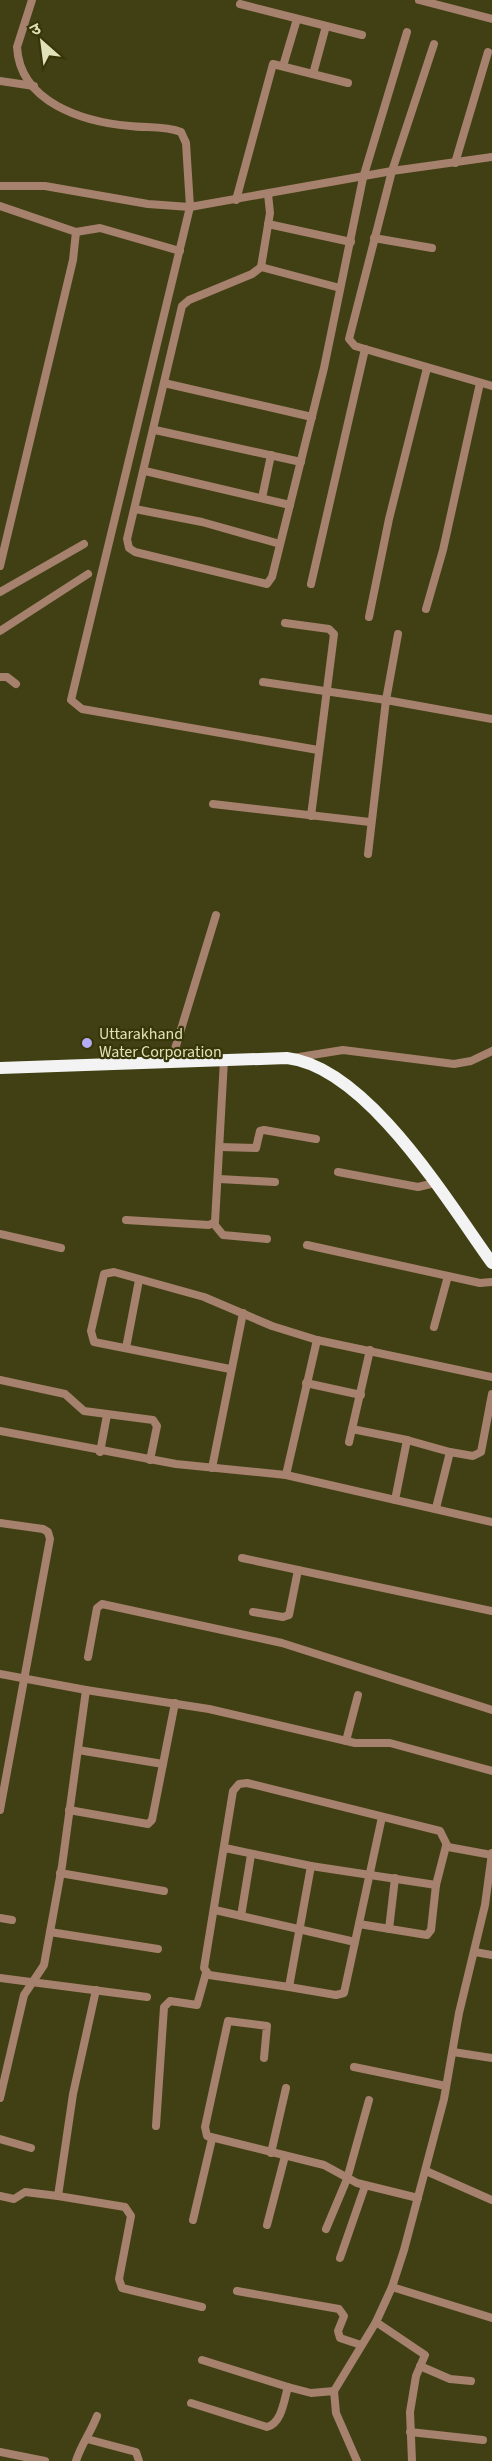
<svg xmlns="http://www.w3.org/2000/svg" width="492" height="2461" font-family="'Source Sans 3','Noto Sans Devanagari',sans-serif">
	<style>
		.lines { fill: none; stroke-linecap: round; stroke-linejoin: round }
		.minor { stroke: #a6816d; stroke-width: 8 }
		.highway { stroke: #f3f3f3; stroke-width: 12 }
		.poi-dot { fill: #b5acf8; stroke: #363608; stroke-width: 2 }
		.labels { text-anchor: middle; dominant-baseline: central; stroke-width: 4.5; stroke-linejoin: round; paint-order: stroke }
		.poi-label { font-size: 16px; fill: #e1e2ba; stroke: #363608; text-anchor: start }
	</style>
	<rect width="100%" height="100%" fill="#404014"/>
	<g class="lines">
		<g class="minor">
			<path d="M32,0L17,47C20,103 84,122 130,126C146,128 166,126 181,132L186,143L190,207L71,700L82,709L318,750"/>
			<polyline points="419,0 492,19"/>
			<polyline points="240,4 362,35"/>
			<polyline points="434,44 392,171 349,339 355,346 365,349 492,386"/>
			<polyline points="283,66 297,19"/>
			<polyline points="313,74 326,26"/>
			<polyline points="0,81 34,86"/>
			<polyline points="455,163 488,52"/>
			<polyline points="0,186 45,186 148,204 190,207 392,171 492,157"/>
			<polyline points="268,194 270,213 261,267 252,274 189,300 182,306 127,539 129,548 135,552 267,584 272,577 324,368 363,178 407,32"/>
			<polyline points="236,200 273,64 348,83"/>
			<polyline points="0,206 76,232 73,260 0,566"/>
			<polyline points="268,224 351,242"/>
			<polyline points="76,232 100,228 180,251"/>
			<polyline points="374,238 432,248"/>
			<polyline points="261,267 340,288"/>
			<polyline points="164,383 312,417"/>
			<polyline points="155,430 301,462"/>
			<polyline points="145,471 290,505"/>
			<polyline points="262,498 271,455"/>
			<polyline points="135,509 202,522 280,544"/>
			<polyline points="311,584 365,349"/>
			<polyline points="0,592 84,544"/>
			<polyline points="426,609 443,550 480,383"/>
			<polyline points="369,617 389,519 427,368"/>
			<polyline points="285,623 329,629 334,634 311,816"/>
			<polyline points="0,631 88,574"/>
			<polyline points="0,677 7,677 16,684"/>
			<polyline points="263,682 386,700 492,719"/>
			<polyline points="213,804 370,822"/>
			<polyline points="368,854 386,700 398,634"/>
			<polyline points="293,1058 343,1050 454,1064 471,1061 492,1051"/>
			<polyline points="171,1062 216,915"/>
			<polyline points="220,1147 256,1148 260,1131 264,1130 316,1139"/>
			<polyline points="338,1172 418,1187 435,1183"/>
			<polyline points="219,1179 275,1182"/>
			<polyline points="126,1220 209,1225 215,1222 224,1060"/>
			<polyline points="214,1224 223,1235 267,1239"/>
			<polyline points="0,1234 61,1248"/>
			<polyline points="307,1245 480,1283 492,1282"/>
			<polyline points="434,1327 448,1276"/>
			<polyline points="126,1348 139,1280"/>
			<polyline points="230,1369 94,1342 91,1331 104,1274 114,1272 204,1297 272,1326 317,1340 492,1377"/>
			<polyline points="0,1380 65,1394 84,1411 153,1420 157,1426 150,1460"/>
			<polyline points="306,1383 361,1395"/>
			<polyline points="352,1429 407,1440"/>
			<polyline points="0,1431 176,1464 286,1475 492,1522"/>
			<polyline points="349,1442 370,1350"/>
			<polyline points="100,1452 107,1415"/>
			<polyline points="450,1452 473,1456 481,1452 492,1394"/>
			<polyline points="212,1468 243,1313"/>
			<polyline points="286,1475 317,1340"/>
			<polyline points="395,1500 407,1440 450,1452 436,1508"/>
			<polyline points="0,1523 43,1529 48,1532 50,1539 0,1810"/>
			<polyline points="242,1558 492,1611"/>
			<polyline points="253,1612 283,1617 289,1615 298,1570"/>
			<polyline points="88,1657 97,1608 102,1604 282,1643 492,1710"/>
			<polyline points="0,1674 86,1690"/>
			<polyline points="346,1741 358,1695"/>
			<polyline points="78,1750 163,1764"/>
			<polyline points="69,1810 148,1824 152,1820 175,1703"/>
			<polyline points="225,1848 311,1866 289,1987 209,1975 204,1968 233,1791 239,1784 247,1783 440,1831 448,1847 492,1855"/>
			<polyline points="311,1866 436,1885 446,1846"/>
			<polyline points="60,1873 164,1891"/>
			<polyline points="215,1910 355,1942"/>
			<polyline points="241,1916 251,1855"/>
			<polyline points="0,1918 12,1920"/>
			<polyline points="359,1924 427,1935 431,1930 436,1885"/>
			<polyline points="389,1929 395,1878"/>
			<polyline points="50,1932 158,1949"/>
			<polyline points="475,1952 492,1955"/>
			<polyline points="0,1978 147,1997"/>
			<polyline points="289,1987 336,1995 344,1993 382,1817"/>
			<polyline points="453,2052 492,2058"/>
			<polyline points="264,2058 267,2026 228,2021 205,2127 207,2136 324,2165 357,2183 418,2198"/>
			<polyline points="354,2067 446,2086"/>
			<polyline points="0,2098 24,1995 44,1965 62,1866 86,1690 209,1709 355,1743 390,1743 492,1771"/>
			<polyline points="156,2126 164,2007 170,2001 197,2005 206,1973"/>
			<polyline points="0,2139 31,2148"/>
			<polyline points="271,2153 286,2088"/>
			<polyline points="426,2171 492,2200"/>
			<polyline points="0,2196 14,2199 25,2192 58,2196 73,2094 96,1990"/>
			<polyline points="58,2196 125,2207 131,2216 119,2279 122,2288 202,2307"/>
			<polyline points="193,2220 212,2139"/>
			<polyline points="267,2225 285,2156"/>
			<polyline points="326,2229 347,2179 369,2100"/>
			<polyline points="340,2258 365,2186"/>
			<polyline points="392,2287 492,2318"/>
			<polyline points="237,2291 339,2309 344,2316 338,2331 340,2338 361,2345"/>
			<polyline points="376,2322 425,2355 416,2376 410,2412 412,2461"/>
			<polyline points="202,2360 288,2387"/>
			<polyline points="420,2366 450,2379 471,2381"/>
			<path d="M191,2403L267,2427C282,2423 284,2400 288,2387L311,2393L334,2391"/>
			<polyline points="410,2432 483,2440"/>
			<polyline points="87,2439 136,2452 139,2461"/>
			<polyline points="0,2452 45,2461"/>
			<path d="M76,2461C81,2445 91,2432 97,2416"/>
			<polyline points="357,2461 336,2413 334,2391 376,2322 392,2287 404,2250 444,2099 459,2013 485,1905 492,1853"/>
		</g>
		<path class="highway" d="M0,1068L287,1058C367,1067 448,1202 492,1263"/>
	</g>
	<circle class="poi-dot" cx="87" cy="1043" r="6"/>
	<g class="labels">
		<g class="poi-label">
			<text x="99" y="1034">Uttarakhand<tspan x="99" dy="18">Water Corporation</tspan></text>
		</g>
	</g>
	<g transform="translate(42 42) rotate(332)" stroke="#363608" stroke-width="4.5" paint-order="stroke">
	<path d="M0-4.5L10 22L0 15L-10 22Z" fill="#e1e2ba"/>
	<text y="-9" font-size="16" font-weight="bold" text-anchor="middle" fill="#e1e2ba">उ</text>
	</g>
</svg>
